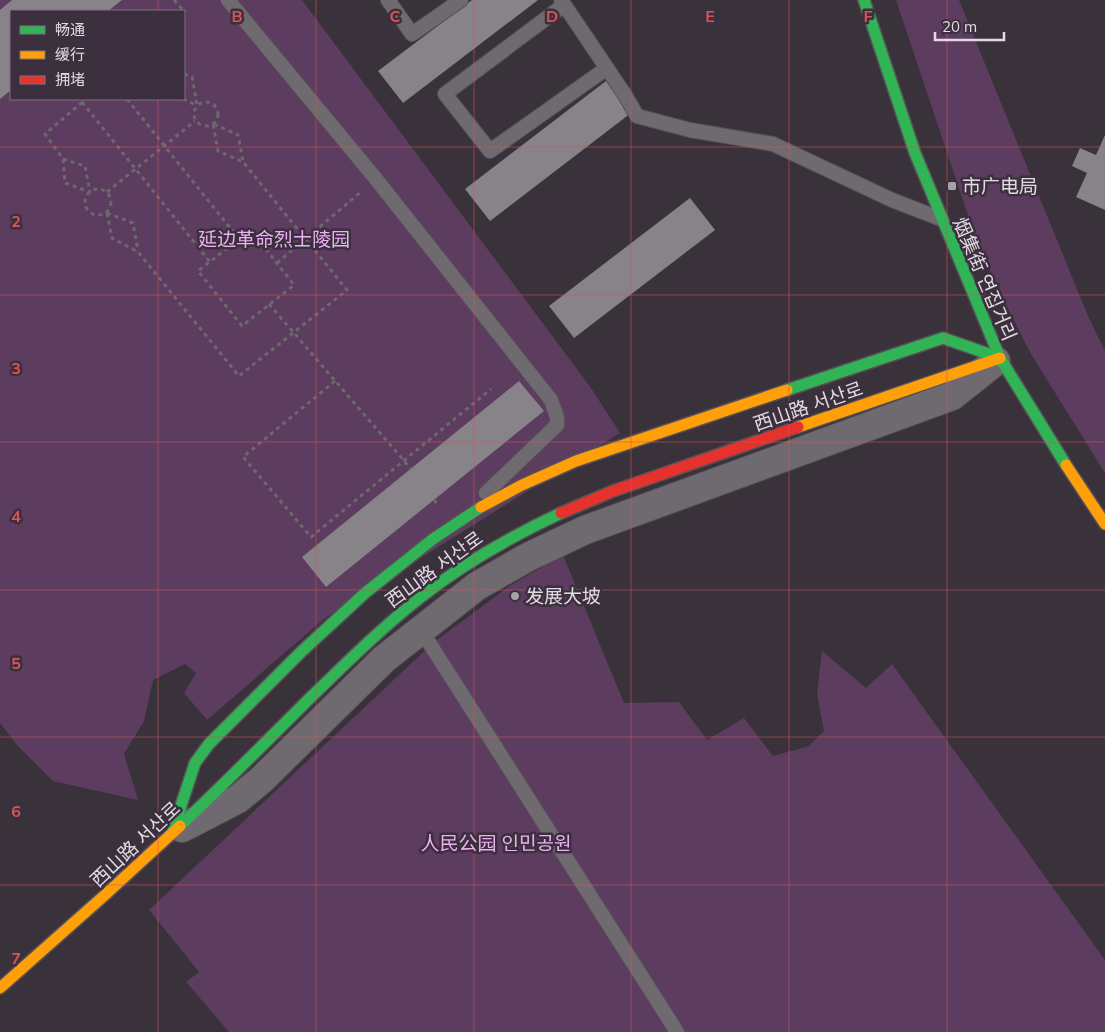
<svg xmlns="http://www.w3.org/2000/svg" width="1105" height="1032" font-family="Mulish,'Noto Sans SC','Noto Sans KR',sans-serif">
	<style>
		.green { fill: #5c3c5f; fill-rule: evenodd }
		.building { fill: #888289 }
		.lines { fill: none; stroke-linecap: round; stroke-linejoin: round }
		.lane-casing { stroke: #575058; stroke-width: 16 }
		.street-casing { stroke: #575058; stroke-width: 30 }
		.fast-casing { stroke: #575058; stroke-width: 14 }
		.slow-casing { stroke: #575058; stroke-width: 14 }
		.jam-casing { stroke: #575058; stroke-width: 14 }
		.path { stroke: #6c686d; stroke-width: 3; stroke-dasharray: 4 4; stroke-linecap: butt }
		.lane { stroke: #6f6a70; stroke-width: 14 }
		.street { stroke: #6f6a70; stroke-width: 28 }
		.fast { stroke: #30b455; stroke-width: 11 }
		.slow { stroke: #ff9f0a; stroke-width: 11 }
		.jam { stroke: #e5322d; stroke-width: 11 }
		.grid { fill: none; stroke: #d95457; stroke-width: 1; stroke-opacity: 0.55 }
		.poi-dot { fill: #a79fa8; stroke: #3c2f3e; stroke-width: 2 }
		.labels { text-anchor: middle; dominant-baseline: central; stroke-width: 5; stroke-linejoin: round; paint-order: stroke }
		.poi-label { font-size: 19px; fill: #e2dae3; stroke: #3c2f3e; text-anchor: start }
		.park-label { font-size: 19px; fill: #ecb1f3; stroke: #3c2f3e }
		.street-label { font-size: 19px; fill: #e2dae3; stroke: #3c2f3e }
		.grid-label { font-size: 16px; text-anchor: middle; font-weight: bold; fill: #d95457; stroke: #3c2f3e; stroke-width: 5; stroke-linejoin: round; paint-order: stroke }
	</style>
	<rect width="100%" height="100%" fill="#39323a"/>
	<g class="green">
		<path d="M0,0H302L591,388L620,433L325,618L207,720L184,693L196,673L185,664L153,680L144,721L124,754L138,800L53,781L17,745L0,723ZM11,11H184V99H11Z"/>
		<polygon points="896,0 959,0 1088,316 1105,351 1105,473 1031,354 994,281 972,227"/>
		<polygon points="563,555 624,703 679,702 707,740 744,718 773,756 809,746 824,731 817,694 822,651 866,688 892,664 1105,960 1105,1032 229,1032 186,982 199,972 149,910 434,642 511,585"/>
	</g>
	<g class="building">
		<polygon points="12,0 122,0 108,11 11,11 11,90 0,99 0,10"/>
		<polygon points="472,0 538,0 403,103 378,71"/>
		<polygon points="606,81 631,113 490,221 465,189"/>
		<polygon points="1105,135 1105,210 1076,197 1087,173 1072,166 1080,148 1096,155"/>
		<polygon points="690,198 715,230 574,338 549,306"/>
		<polygon points="519,381 544,411 326,587 302,557"/>
	</g>
	<g class="lines">
		<defs>
			<g id="lane">
				<polyline points="228,0 376,179 551,400 557,417 557,425 486,493"/>
				<polyline points="388,0 412,34 461,0"/>
				<polyline points="561,0 625,95 637,116 690,130 773,144 892,200 941,219"/>
				<polyline points="564,5 445,94 490,151 607,68"/>
				<polyline points="421,630 677,1032"/>
			</g>
			<polyline id="street" points="182,828 238,799 261,780 384,659 477,586 528,557 585,530 952,396 996,361"/>
			<g id="fast">
				<polyline points="864,0 915,153 1000,358 1066,465"/>
				<polyline points="787,390 943,338 1000,358"/>
				<path d="M180,826C222,786 263,745 304,704C342,667 380,629 421,597C464,563 512,536 561,513"/>
				<polyline points="173,830 195,763 209,744 301,652 365,593 433,539 481,507"/>
			</g>
			<g id="slow">
				<polyline points="798,427 1000,358"/>
				<polyline points="1066,465 1105,524"/>
				<polyline points="481,507 522,485 576,461 787,390"/>
				<polyline points="0,988 106,894 180,826"/>
			</g>
			<polyline id="jam" points="561,513 613,491 798,427"/>
		</defs>
		<use href="#lane" class="lane-casing"/>
		<use href="#street" class="street-casing"/>
		<use href="#fast" class="fast-casing"/>
		<use href="#slow" class="slow-casing"/>
		<use href="#jam" class="jam-casing"/>
		<g class="path">
			<polyline points="174,0 184,11"/>
			<polyline points="184,74 192,77 197,105"/>
			<polyline points="127,99 239,239"/>
			<polyline points="183,99 196,105"/>
			<circle cx="206" cy="114" r="12"/>
			<polyline points="82,102 210,262"/>
			<polyline points="214,124 238,135 243,161"/>
			<polyline points="63,159 85,166 90,192 65,183 63,159 45,134 86,99"/>
			<circle cx="98" cy="202" r="13"/>
			<polyline points="107,192 195,121"/>
			<polyline points="107,213 112,238 138,252 239,376 347,290 243,162 218,151 213,124"/>
			<polyline points="107,213 133,223 138,251"/>
			<polygon points="251,230 294,285 242,326 198,271"/>
			<polyline points="277,263 362,191"/>
			<polyline points="269,304 411,469"/>
			<polyline points="335,381 243,457 311,537 491,389"/>
			<polyline points="434,500 439,506"/>
		</g>
		<use href="#lane" class="lane"/>
		<use href="#street" class="street"/>
		<use href="#fast" class="fast"/>
		<use href="#slow" class="slow"/>
		<use href="#jam" class="jam"/>
	</g>
	<path class="grid" d="M158,0V11M316,0V1032M474,0V1032M631,0V1032M789,0V1032M947,0V1032M158,99V1032M0,147H1105M0,295H1105M0,442H1105M0,590H1105M0,737H1105M0,885H1105"/>
	<g class="poi-dot">
		<rect x="947" y="181" width="10" height="10" rx="2.5"/>
		<circle cx="515" cy="596" r="5"/>
	</g>
	<g class="labels">
		<g class="poi-label">
			<text x="962" y="186">市广电局</text>
			<text x="525" y="596">发展大坡</text>
		</g>
		<g class="park-label">
			<text x="274" y="239">延边革命烈士陵园</text>
			<text x="496" y="843">人民公园 인민공원</text>
		</g>
		<g class="street-label">
			<text transform="translate(985 279) rotate(67)">烟集街 연집거리</text>
			<text transform="translate(808 406) rotate(-19)">西山路 서산로</text>
			<text transform="translate(434 569) rotate(-36)">西山路 서산로</text>
			<text transform="translate(135 844) rotate(-43)">西山路 서산로</text>
		</g>
	</g>
	<g class="grid-label">
		<text x="237" y="22">B</text>
		<text x="395" y="22">C</text>
		<text x="552" y="22">D</text>
		<text x="710" y="22">E</text>
		<text x="868" y="22">F</text>
		<text x="16" y="227">2</text>
		<text x="16" y="374">3</text>
		<text x="16" y="522">4</text>
		<text x="16" y="669">5</text>
		<text x="16" y="817">6</text>
		<text x="16" y="964">7</text>
	</g>
	<rect x="10" y="10" width="175" height="90" fill="#3c2f3e" stroke="#7e7380"/>
	<rect x="20" y="26" width="25" height="8" fill="#30b455" stroke="#7e7380"/>
	<text x="55" y="35" font-size="15" fill="#e2dae3">畅通</text>
	<rect x="20" y="51" width="25" height="8" fill="#ff9f0a" stroke="#7e7380"/>
	<text x="55" y="60" font-size="15" fill="#e2dae3">缓行</text>
	<rect x="20" y="76" width="25" height="8" fill="#e5322d" stroke="#7e7380"/>
	<text x="55" y="85" font-size="15" fill="#e2dae3">拥堵</text>
	<path d="M935 32v8h69v-8" fill="none" stroke="#e2dae3" stroke-width="2.5"/>
	<text x="942" y="32" font-size="15" fill="#e2dae3" stroke="#3c2f3e" stroke-width="4" paint-order="stroke">20 m</text>
</svg>
